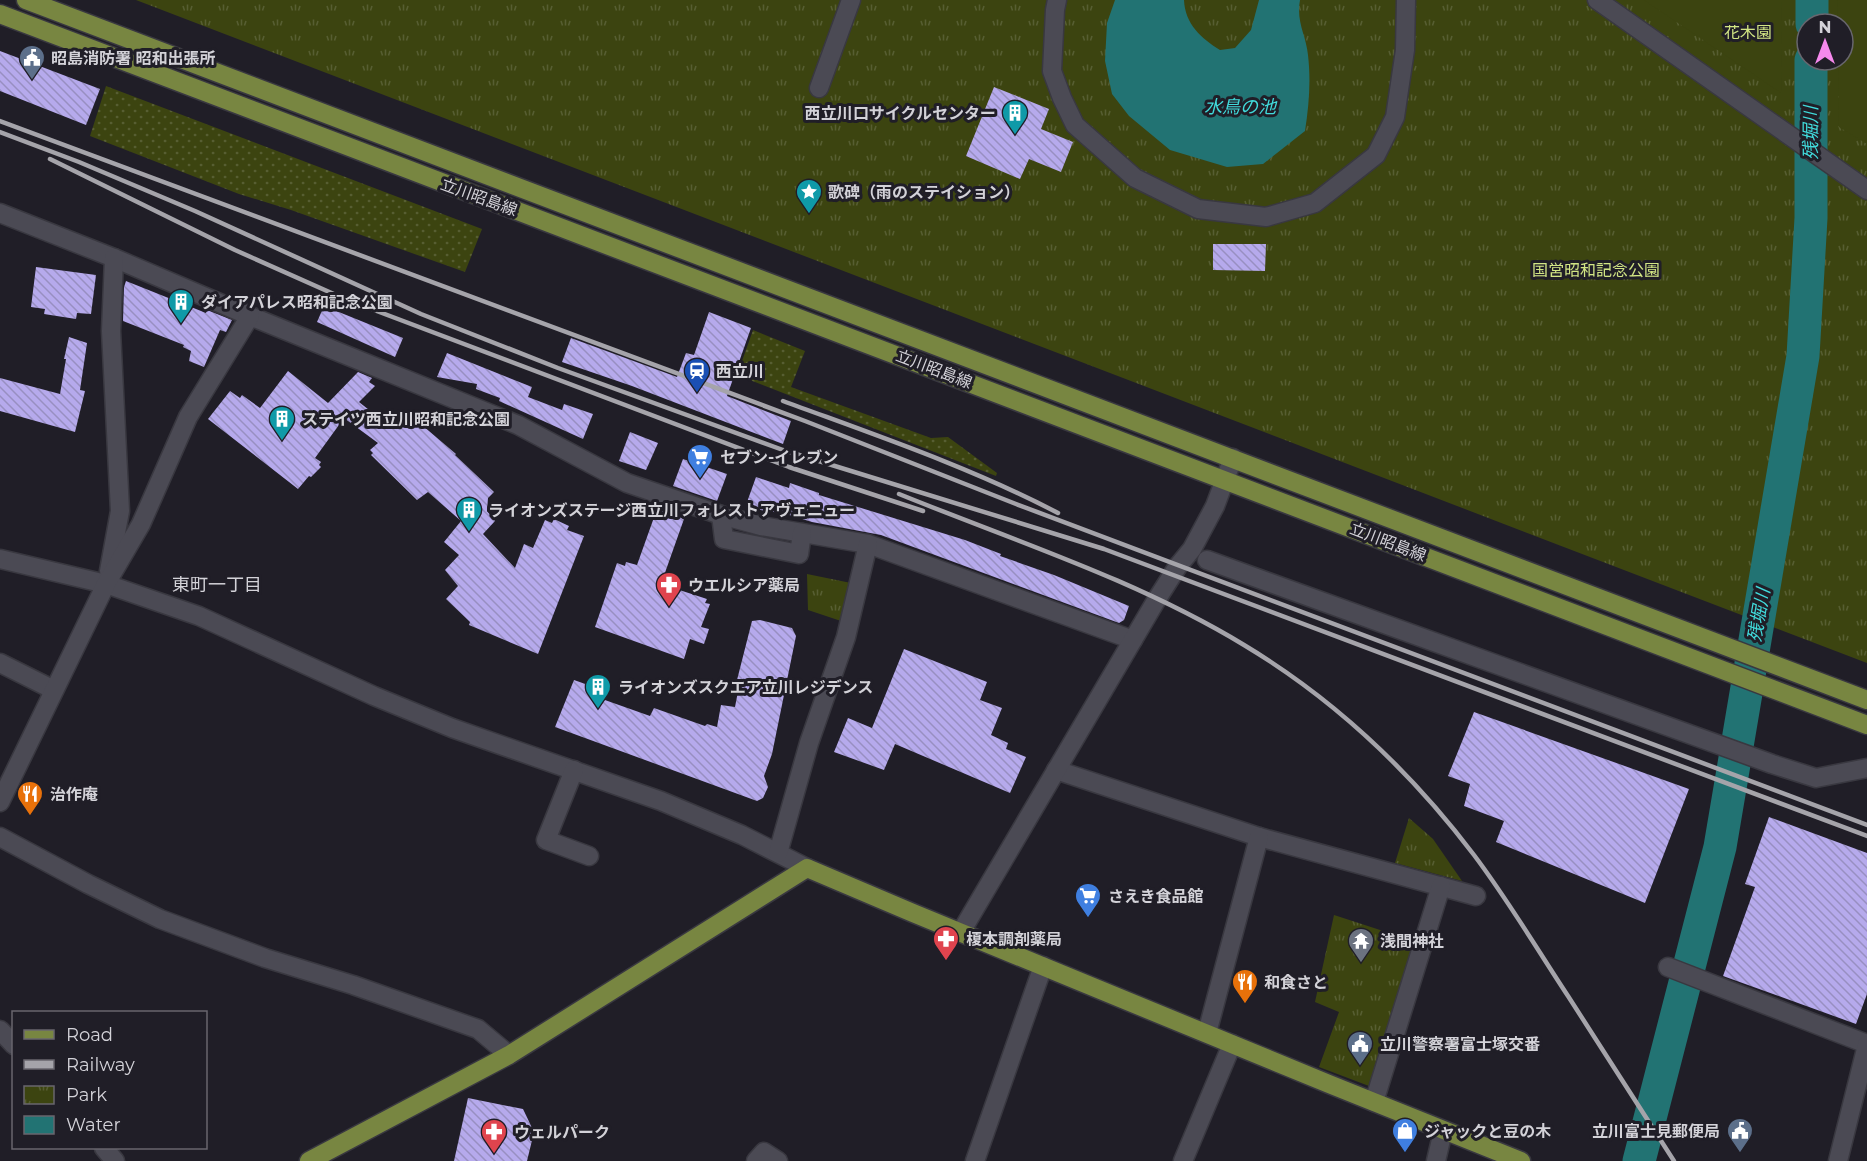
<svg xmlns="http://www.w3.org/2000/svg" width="1867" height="1161" font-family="Montserrat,'Noto Sans JP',sans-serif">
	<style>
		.grass { fill: url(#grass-dots) }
		.park { fill: url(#park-tufts); fill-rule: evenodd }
		.garden { fill: #3c4410 }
		.water { fill: #227373 }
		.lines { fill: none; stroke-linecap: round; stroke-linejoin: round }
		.river { stroke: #227373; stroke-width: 33 }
		.building { fill: url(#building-back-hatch) }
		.minor-casing { stroke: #393840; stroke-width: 21 }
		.major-casing { stroke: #393840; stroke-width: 21 }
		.minor { stroke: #4b4a54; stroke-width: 18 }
		.major { stroke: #788641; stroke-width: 18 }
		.rail { stroke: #a5a4aa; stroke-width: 4.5 }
		.labels { text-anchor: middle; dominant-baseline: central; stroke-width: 6; stroke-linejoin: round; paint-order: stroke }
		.park-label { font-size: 16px; fill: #d2e584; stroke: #201e27 }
		.poi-label { font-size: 16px; font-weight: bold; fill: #d3d2d8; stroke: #201e27; text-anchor: start }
		.street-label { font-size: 16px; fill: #d3d2d8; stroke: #201e27 }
		.water-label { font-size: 18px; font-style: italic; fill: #41dbdc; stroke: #201e27 }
		.neighbourhood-label { font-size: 18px; fill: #d3d2d8; stroke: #201e27 }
	</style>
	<defs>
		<pattern id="grass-dots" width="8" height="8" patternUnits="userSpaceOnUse" patternTransform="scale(1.5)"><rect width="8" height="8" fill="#3c4410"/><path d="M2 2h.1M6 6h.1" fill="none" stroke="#575e32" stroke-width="1.8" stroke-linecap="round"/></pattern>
		<pattern id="park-tufts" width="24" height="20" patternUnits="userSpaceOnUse" patternTransform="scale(1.5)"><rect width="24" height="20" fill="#3c4410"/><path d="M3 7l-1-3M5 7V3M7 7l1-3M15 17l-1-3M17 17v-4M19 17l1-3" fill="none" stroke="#575e32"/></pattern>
		<pattern id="building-back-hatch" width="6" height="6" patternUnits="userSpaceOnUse" patternTransform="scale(1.5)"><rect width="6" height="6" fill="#b6aaec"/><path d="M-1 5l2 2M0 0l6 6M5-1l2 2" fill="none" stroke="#988fc1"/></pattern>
	</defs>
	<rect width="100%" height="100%" fill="#201e27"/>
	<g class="grass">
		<polygon points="106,86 482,229 465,272 291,210 239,194 90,136"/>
		<polygon points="753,330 805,351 791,387 931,438 948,437 997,473 996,476 737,375"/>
	</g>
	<g class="park">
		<path d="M136,0H1867V663ZM1807,24H1843V60H1807Z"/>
		<polygon points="807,574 851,583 841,621 808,610"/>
		<polygon points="1409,818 1433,839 1462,881 1395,863"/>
		<polygon points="1334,915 1420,943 1369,1086 1319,1067 1339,1012 1315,1002"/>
	</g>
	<g class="garden">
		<polygon points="1644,0 1782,0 1781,93"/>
		<polygon points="1837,0 1867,0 1867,144 1839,127 1838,60 1843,60 1843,24 1838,24"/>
	</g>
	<path class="water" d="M1115,0H1184C1185,24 1201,38 1220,50L1235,48L1251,30L1259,0H1300C1296,22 1306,35 1308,55C1311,81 1309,105 1305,131L1263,164L1227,167L1170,150L1129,116L1112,94L1105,61L1107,23Z"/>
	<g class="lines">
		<g class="river">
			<polyline points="1812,24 1812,0"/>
			<polyline points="1639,1161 1720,847 1803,356 1811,218 1811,60"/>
		</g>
	</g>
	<g class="building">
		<polygon points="0,51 100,89 86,125 0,91"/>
		<polygon points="994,87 1049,109 1041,129 1073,142 1061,172 1029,159 1020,179 966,156"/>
		<polygon points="1213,244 1266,244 1265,271 1213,270"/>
		<polygon points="36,267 96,275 91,314 77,313 76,319 44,314 45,309 31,307"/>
		<polygon points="126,281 206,313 207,310 232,320 226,332 220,330 204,367 189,361 191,351 183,347 184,345 123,321 124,287"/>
		<polygon points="324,306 403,338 395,357 317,322"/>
		<polygon points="709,312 751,328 727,396 791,421 783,444 632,386 562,362 571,338 677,377 686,353 694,355"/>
		<polygon points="69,337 87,343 80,390 85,391 75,432 0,411 0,378 60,394 66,359 64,359"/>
		<polygon points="447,353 532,387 528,397 562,410 564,404 593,414 583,439 499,401 500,398 476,389 477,384 437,377"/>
		<polygon points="288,371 328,403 358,372 372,378 369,382 375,386 359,402 393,429 409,414 456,454 455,455 494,492 488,498 487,511 495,521 483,534 515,568 524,544 533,548 545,520 552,523 554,519 569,526 567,530 584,536 538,654 469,625 470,622 446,599 458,586 445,570 459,555 444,542 461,521 428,492 417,500 371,455 373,453 370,450 378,443 344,418 315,458 321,462 319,465 321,467 311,477 309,476 298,489 208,419 230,391 240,398 242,395 260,408"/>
		<polygon points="630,432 658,443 646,470 619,461"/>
		<polygon points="683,459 727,474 717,501 673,486"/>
		<polygon points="756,477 789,488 790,483 819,493 819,495 965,540 1001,554 1000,556 1054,575 1129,606 1124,620 1119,623 881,535 812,522 786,514 785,516 771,511 770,513 746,505"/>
		<polygon points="657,509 684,519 661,584 707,599 705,603 710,604 701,627 709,629 704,644 690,639 684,659 595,627 617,563 625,566 626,562 637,565"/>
		<polygon points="760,620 792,628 796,636 772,754 764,776 768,787 763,798 757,801 555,727 574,680 591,686 588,694 650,716 654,708 705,726 707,724 717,727 721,705 735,707 740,681 737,680 752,621"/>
		<polygon points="904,649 987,682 980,700 1002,708 991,735 1008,743 1006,749 1026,757 1010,793 895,744 884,770 834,752 848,718 872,728"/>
		<polygon points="1474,712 1689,789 1645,903 1496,842 1504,821 1464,806 1470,784 1448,776"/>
		<polygon points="1769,817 1867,853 1867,994 1856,1024 1723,976 1755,887 1745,884"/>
		<polygon points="468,1098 523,1109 534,1132 527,1161 454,1161"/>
	</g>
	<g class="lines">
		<defs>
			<g id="minor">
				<polyline points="1057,0 1055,10 1052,71 1062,98 1075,125 1135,178 1198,209 1266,217 1315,203 1376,155 1395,117 1405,50 1406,0"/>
				<polyline points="1597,0 1867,190"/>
				<polyline points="819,88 851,0"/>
				<polyline points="0,213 114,258 250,316 518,425 627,483 721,515 761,526 868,544 1133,640"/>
				<polyline points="721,515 724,539 799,554 802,533"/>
				<polyline points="0,559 106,584 199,616 374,696 452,728 661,801 742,835 807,868"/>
				<polyline points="1207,560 1772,764 1816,778 1867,768"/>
				<polyline points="109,571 120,511 111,331 114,258"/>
				<polyline points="0,663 54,690"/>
				<polyline points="574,770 546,840 589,856"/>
				<polyline points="1056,770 1259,837 1476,896"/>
				<polyline points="0,802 106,584 141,524 188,417 250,316"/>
				<polyline points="0,837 88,884 160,919 265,958 353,985 478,1029 509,1055"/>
				<polyline points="778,853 809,743 846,637 868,544"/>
				<polyline points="961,932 1157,599 1178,566 1192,549 1215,506 1233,458"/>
				<polyline points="1668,967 1867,1044"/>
				<polyline points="0,1030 14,1045"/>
				<polyline points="1207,1033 1259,837"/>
				<polyline points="1374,1102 1441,886"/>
				<polyline points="104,1148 115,1161"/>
				<polyline points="756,1161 764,1152 778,1161"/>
				<polyline points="975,1161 1043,966"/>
				<polyline points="1183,1161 1232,1044"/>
				<polyline points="1436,1161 1443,1131"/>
				<polyline points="1838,1161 1867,1045"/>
			</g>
			<g id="major">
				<polyline points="26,0 1867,700"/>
				<polyline points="0,14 1867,725"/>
				<polyline points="309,1161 509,1055 807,868 913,913 1329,1084 1521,1161"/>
			</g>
		</defs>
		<use href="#minor" class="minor-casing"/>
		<use href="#major" class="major-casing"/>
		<use href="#minor" class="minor"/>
		<use href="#major" class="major"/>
		<g class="rail">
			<polyline points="0,121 805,421 1016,504 1867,825"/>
			<polyline points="0,132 79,162 195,211 421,314 558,368 783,450 1104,549 1867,836"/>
			<polyline points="50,159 235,250 345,299 789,467 923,511"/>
			<path d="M783,401C875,435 970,467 1058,513"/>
			<path d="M899,494C1015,541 1137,580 1244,645C1334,699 1411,772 1474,855C1508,900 1537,949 1568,996C1603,1051 1639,1106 1674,1161"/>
		</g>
	</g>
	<defs>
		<symbol id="civic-pin" viewBox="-11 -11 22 30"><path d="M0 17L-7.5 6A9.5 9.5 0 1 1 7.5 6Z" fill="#5c6f8a" stroke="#201e27"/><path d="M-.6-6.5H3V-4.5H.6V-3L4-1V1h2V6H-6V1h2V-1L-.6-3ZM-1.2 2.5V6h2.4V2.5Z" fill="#fff"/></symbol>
		<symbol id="building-pin" viewBox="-11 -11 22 30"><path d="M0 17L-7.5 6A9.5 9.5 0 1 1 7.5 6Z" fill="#0f9aa8" stroke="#201e27"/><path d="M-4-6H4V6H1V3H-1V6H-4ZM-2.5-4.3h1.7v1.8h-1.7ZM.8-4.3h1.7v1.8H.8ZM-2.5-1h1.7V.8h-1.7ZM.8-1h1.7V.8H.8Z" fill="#fff"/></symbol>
		<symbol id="sight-pin" viewBox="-11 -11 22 30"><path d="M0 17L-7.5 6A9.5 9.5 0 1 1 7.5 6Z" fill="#0f9aa8" stroke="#201e27"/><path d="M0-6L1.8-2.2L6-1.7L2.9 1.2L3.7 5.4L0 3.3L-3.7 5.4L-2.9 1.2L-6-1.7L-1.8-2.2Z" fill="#fff"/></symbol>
		<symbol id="station-pin" viewBox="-11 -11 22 30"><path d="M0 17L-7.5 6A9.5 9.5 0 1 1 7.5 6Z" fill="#1a4fb4" stroke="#201e27"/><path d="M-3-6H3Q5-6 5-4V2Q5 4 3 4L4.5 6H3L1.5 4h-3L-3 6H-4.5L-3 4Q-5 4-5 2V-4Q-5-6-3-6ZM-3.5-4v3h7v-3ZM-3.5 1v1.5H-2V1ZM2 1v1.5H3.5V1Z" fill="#fff"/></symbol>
		<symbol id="supermarket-pin" viewBox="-11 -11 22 30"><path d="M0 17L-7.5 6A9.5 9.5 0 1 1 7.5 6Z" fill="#3f7fe0" stroke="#201e27"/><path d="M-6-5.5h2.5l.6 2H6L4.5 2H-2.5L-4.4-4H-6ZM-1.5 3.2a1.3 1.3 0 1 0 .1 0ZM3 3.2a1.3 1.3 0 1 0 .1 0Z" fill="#fff"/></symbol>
		<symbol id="pharmacy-pin" viewBox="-11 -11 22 30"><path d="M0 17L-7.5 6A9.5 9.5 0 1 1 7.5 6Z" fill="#e0444e" stroke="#201e27"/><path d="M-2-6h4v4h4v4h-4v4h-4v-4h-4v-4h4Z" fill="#fff"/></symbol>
		<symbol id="restaurant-pin" viewBox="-11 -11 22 30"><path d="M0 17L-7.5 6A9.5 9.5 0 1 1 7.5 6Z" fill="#e8710a" stroke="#201e27"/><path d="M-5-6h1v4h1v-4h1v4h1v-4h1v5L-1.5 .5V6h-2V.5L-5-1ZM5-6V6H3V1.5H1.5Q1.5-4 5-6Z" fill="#fff"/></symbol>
		<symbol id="temple-pin" viewBox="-11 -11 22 30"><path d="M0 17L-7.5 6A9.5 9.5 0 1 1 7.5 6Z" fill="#6b7280" stroke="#201e27"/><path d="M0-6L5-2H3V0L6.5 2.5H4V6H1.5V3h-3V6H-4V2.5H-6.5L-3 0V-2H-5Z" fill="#fff"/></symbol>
		<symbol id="shop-pin" viewBox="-11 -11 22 30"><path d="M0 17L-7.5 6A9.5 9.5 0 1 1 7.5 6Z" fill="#3f7fe0" stroke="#201e27"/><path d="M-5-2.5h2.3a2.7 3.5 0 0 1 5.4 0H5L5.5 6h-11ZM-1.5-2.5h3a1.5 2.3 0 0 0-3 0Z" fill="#fff"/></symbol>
	</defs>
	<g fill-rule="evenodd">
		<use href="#civic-pin" x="17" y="43" width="30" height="40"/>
		<use href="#building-pin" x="1000" y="98" width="30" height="40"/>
		<use href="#sight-pin" x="794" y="177" width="30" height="40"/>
		<use href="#building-pin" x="166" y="287" width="30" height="40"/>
		<use href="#station-pin" x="682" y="356" width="30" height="40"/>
		<use href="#building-pin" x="267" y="404" width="30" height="40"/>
		<use href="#supermarket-pin" x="685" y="442" width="30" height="40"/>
		<use href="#building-pin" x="454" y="495" width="30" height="40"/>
		<use href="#pharmacy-pin" x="654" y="570" width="30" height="40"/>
		<use href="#building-pin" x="583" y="672" width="30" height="40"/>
		<use href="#restaurant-pin" x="15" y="779" width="30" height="40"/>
		<use href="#supermarket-pin" x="1073" y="881" width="30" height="40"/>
		<use href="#pharmacy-pin" x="931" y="924" width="30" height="40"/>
		<use href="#temple-pin" x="1346" y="926" width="30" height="40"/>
		<use href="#restaurant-pin" x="1230" y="967" width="30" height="40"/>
		<use href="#civic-pin" x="1345" y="1029" width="30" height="40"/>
		<use href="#shop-pin" x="1390" y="1116" width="30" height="40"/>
		<use href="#civic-pin" x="1725" y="1116" width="30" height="40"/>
		<use href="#pharmacy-pin" x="479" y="1117" width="30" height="40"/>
	</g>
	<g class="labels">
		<g class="park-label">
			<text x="1748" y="32">花木園</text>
			<text x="1596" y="270">国営昭和記念公園</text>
		</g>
		<g class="poi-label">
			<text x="51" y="58">昭島消防署 昭和出張所</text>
			<text x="996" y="113" text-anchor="end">西立川口サイクルセンター</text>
			<text x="828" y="192">歌碑（雨のステイション）</text>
			<text x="201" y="302">ダイアパレス昭和記念公園</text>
			<text x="716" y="371">西立川</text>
			<text x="302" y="419">ステイツ西立川昭和記念公園</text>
			<text x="720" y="457">セブン-イレブン</text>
			<text x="488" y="510">ライオンズステージ西立川フォレストアヴェニュー</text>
			<text x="688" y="585">ウエルシア薬局</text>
			<text x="618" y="687">ライオンズスクエア立川レジデンス</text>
			<text x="50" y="794">治作庵</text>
			<text x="1108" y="896">さえき食品館</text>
			<text x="966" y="939">榎本調剤薬局</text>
			<text x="1380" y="941">浅間神社</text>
			<text x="1264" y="982">和食さと</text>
			<text x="1380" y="1044">立川警察署富士塚交番</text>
			<text x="1424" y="1131">ジャックと豆の木</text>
			<text x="1720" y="1131" text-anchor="end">立川富士見郵便局</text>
			<text x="514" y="1132">ウェルパーク</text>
		</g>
		<g class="street-label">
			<text transform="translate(479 197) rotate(20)">立川昭島線</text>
			<text transform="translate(934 369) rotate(21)">立川昭島線</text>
			<text transform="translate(1388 542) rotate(21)">立川昭島線</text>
		</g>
		<g class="water-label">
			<text x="1240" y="107">水鳥の池</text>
			<text transform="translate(1811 133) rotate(-90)">残堀川</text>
			<text transform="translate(1759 615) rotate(-80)">残堀川</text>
		</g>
		<g class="neighbourhood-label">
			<text x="217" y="585">東町一丁目</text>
		</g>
	</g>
	<rect x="12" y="1011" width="195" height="138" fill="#201e27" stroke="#68666e" stroke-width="1.5"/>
	<rect x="24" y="1030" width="30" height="9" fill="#788641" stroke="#68666e" stroke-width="1.5"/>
	<text x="66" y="1041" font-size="18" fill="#d3d2d8">Road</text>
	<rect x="24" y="1060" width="30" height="9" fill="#a5a4aa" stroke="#68666e" stroke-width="1.5"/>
	<text x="66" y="1071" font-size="18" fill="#d3d2d8">Railway</text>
	<rect x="24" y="1086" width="30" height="18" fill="url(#park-tufts)" stroke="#68666e" stroke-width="1.5"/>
	<text x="66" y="1101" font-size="18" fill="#d3d2d8">Park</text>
	<rect x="24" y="1116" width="30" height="18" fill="#227373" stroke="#68666e" stroke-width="1.5"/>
	<text x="66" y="1131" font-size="18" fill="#d3d2d8">Water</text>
	<g transform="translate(1825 42)"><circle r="28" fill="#201e27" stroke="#68666e" stroke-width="1.5"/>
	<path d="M0-4.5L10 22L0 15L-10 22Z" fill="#f689ed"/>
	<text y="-9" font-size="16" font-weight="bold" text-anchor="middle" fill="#d3d2d8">N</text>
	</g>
</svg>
